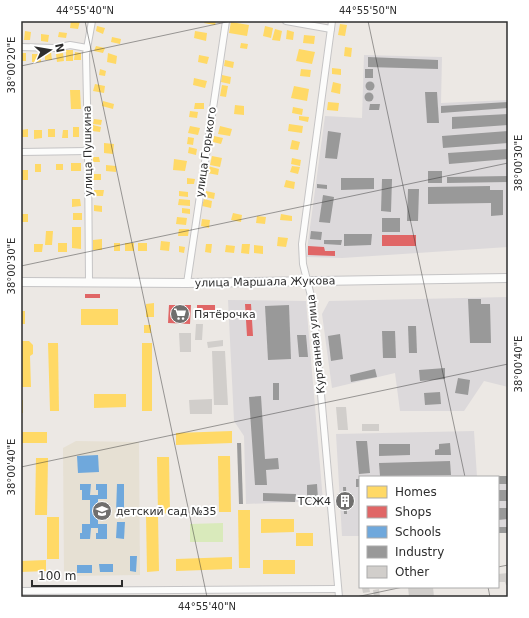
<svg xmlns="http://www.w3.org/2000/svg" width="529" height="618" font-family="'DejaVu Sans',sans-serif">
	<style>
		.industrial { fill: #dcd9db }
		.education { fill: #e6e0d3 }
		.pitch { fill: #d9eabb }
		.homes { fill: #ffd966 }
		.shops { fill: #e06666 }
		.schools { fill: #6fa8dc }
		.industry { fill: #999 }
		.building { fill: #d1cecb }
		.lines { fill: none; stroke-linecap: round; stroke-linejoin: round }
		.street-casing { stroke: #c5c4c5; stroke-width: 8 }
		.secondary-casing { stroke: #c5c4c5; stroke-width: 10 }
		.street { stroke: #fcfcfb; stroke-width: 6 }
		.secondary { stroke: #fcfcfb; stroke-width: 8 }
		.ticks { fill: none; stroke: #2e2e2e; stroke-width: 1; stroke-opacity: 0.45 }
		.labels { text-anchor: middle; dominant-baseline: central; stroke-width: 4; stroke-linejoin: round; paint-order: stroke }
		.street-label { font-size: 11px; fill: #2e2e2e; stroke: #fff }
		.poi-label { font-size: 11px; fill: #2e2e2e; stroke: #fff; text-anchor: start }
		.neatline { fill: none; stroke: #2e2e2e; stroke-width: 1.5 }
		.ticks-label { font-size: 10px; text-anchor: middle; fill: #2e2e2e }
	</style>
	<rect width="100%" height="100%" fill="#ece8e4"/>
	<g class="industrial">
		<polygon points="364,55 442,57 441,103 508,100 508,247 342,258 306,257 325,116 362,118"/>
		<polygon points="508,297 508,387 484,381 464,411 400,411 395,373 332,388 322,314 329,301"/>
		<polygon points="228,300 306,301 323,501 246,504 244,436 234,421"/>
		<polygon points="474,431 477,477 508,476 508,533 498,533 498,477 360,477 360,536 342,536 336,434"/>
	</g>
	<polygon class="education" points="76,441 139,442 140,575 64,576 63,448"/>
	<polygon class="pitch" points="223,523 223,542 190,542 190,524"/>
	<g class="homes">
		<polygon points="71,21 80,21 78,29 70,28"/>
		<polygon points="205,21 216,21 215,25 204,23"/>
		<polygon points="231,22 249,25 247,36 229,33"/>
		<polygon points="340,24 347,25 345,36 338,35"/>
		<polygon points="97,26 105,28 103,34 96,31"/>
		<polygon points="265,26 273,28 271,38 263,36"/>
		<polygon points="275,29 282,31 280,41 272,40"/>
		<polygon points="287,30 294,32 293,40 286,39"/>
		<polygon points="25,31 31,32 30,40 24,40"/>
		<polygon points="195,31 207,33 206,41 194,38"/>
		<polygon points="59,32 67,33 66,38 58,37"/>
		<polygon points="41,34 49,35 48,42 41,41"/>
		<polygon points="304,35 315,36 314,44 303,43"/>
		<polygon points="112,37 121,39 120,44 111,42"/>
		<polygon points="241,43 248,44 247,49 240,48"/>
		<polygon points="96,46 105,48 103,53 94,51"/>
		<polygon points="345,47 352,48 351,57 344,56"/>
		<polygon points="299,49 315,52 312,64 296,61"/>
		<rect x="66" y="50" width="7" height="11"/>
		<polygon points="45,52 51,52 52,60 45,60"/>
		<polygon points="75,52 81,53 81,60 74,60"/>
		<rect x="21" y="53" width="5" height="8"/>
		<polygon points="63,53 64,61 57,62 56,54"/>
		<polygon points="108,53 117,56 116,64 107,62"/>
		<rect x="32" y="54" width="9" height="8"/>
		<polygon points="199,55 209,57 207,64 198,62"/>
		<polygon points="225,60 234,62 233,68 224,66"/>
		<polygon points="332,68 341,69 341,75 332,74"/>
		<polygon points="100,69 106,71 105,76 99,75"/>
		<polygon points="301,69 311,70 310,77 300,76"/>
		<polygon points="222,75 231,77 230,84 221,82"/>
		<polygon points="194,78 207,81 205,88 193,85"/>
		<polygon points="333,82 341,84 340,94 331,92"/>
		<polygon points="95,84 105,86 104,93 93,91"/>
		<polygon points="222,85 228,86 226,97 220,96"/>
		<polygon points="294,86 309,89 307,101 291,98"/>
		<polygon points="70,90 80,90 81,109 71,109"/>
		<polygon points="103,101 114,104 113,109 102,106"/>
		<polygon points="328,102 339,103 338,111 327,110"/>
		<polygon points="195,103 204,103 204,109 194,109"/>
		<polygon points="235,105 244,106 244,115 234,114"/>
		<polygon points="293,107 303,109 302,115 292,113"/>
		<polygon points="190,111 198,112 197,118 189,117"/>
		<polygon points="299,116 309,117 308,122 299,120"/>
		<polygon points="94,119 102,120 101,125 93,124"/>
		<polygon points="289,124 303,126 302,133 288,131"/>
		<polygon points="93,125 101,127 100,132 92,131"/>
		<polygon points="190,126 200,128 198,135 188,133"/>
		<polygon points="220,126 232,129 230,136 218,134"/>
		<rect x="73" y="127" width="6" height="10"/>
		<polygon points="28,129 28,137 21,137 21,130"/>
		<rect x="48" y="129" width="7" height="8"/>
		<polygon points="34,130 42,130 42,138 34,139"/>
		<polygon points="63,130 68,130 68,138 62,138"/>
		<polygon points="214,136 223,138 221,144 213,142"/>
		<polygon points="188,137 194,138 193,145 187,144"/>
		<polygon points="292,140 300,142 298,150 290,149"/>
		<polygon points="104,143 114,144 113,154 104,153"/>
		<polygon points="189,147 197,149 196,155 188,153"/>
		<polygon points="212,156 222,158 220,167 210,165"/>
		<polygon points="93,157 99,157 100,162 93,162"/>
		<polygon points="292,158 301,160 300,166 291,164"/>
		<polygon points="174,159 187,161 185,171 173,170"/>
		<rect x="71" y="163" width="10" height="8"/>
		<rect x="35" y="164" width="6" height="8"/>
		<rect x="56" y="164" width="7" height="6"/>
		<polygon points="106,165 116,166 116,172 106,171"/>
		<polygon points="208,166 219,169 218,175 207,173"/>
		<polygon points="292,166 300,167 298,174 290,172"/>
		<rect x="21" y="170" width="7" height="10"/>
		<rect x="93" y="174" width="8" height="6"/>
		<polygon points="187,178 195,179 194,184 187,184"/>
		<polygon points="286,180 295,182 294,189 284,187"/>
		<polygon points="92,190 104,190 103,196 92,196"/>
		<polygon points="179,191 188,192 188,197 179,196"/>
		<polygon points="206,191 215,193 214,199 205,197"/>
		<polygon points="72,199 80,199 81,206 72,207"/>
		<polygon points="179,199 190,200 190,206 178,205"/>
		<polygon points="204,199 212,201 211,208 202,206"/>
		<polygon points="94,205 102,206 102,212 94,211"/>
		<polygon points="182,208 190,209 190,214 182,213"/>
		<rect x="73" y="213" width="9" height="7"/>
		<polygon points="233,213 242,215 241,222 231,220"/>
		<rect x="21" y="214" width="7" height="8"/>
		<polygon points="281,214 292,216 292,221 280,220"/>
		<polygon points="257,216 266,217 265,224 256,223"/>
		<polygon points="177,217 187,218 186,225 176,224"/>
		<polygon points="202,219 210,220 209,228 201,226"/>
		<polygon points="72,227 81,227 81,249 72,248"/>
		<polygon points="179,229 189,229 188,236 178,236"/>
		<polygon points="46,231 53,231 52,245 45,245"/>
		<polygon points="278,237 288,238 286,247 277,246"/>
		<polygon points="102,239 102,250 93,250 93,240"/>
		<polygon points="161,241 170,242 169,251 160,250"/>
		<rect x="58" y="243" width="9" height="9"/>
		<rect x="114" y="243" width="6" height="8"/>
		<rect x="125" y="243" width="9" height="8"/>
		<rect x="138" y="243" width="9" height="8"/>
		<polygon points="34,244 43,244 42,252 34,252"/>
		<polygon points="206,244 212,244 211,253 205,252"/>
		<polygon points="242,244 250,244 249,254 241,253"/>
		<polygon points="226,245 235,246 234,253 225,252"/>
		<polygon points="254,245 263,246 263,254 254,253"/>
		<polygon points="179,246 185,247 184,253 179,252"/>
		<polygon points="154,303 154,317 146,317 146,304"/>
		<rect x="81" y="309" width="37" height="16"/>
		<rect x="21" y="311" width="4" height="13"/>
		<rect x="144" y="325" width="7" height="8"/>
		<polygon points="21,341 29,341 33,345 33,354 30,356 31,387 21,387"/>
		<polygon points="48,343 58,343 59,411 50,411"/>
		<rect x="142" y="343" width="10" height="68"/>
		<polygon points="94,394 126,394 126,407 94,408"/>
		<rect x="21" y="400" width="2" height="13"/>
		<polygon points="232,431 232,443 176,445 176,433"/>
		<rect x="21" y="432" width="26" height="11"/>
		<polygon points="218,456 230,456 231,512 219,512"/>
		<polygon points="157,457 169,457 170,513 158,514"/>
		<polygon points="36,458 48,458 47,515 35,515"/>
		<polygon points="238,510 250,510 250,568 239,568"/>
		<polygon points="146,515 158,515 159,571 147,572"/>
		<rect x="47" y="517" width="12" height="42"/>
		<polygon points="261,519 294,519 294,532 261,533"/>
		<rect x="296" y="533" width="17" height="13"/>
		<polygon points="232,557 232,569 176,571 176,559"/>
		<polygon points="46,560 46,571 21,572 21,561"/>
		<rect x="263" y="560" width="32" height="14"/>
	</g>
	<g class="shops">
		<rect x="382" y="235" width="34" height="11"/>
		<polygon points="308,246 324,247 325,251 335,251 335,256 308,255"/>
		<rect x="85" y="294" width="15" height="4"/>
		<polygon points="245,304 251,304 253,336 247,336"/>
		<polygon points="169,305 191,305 190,324 168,323"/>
		<rect x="197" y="305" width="18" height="10"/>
	</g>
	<g class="schools">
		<polygon points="98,455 99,472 78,473 77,456"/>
		<polygon points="80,484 91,484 90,495 98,495 98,490 96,490 96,484 107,484 107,499 98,499 98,524 107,524 107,539 96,539 96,533 98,533 98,528 91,528 90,539 80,539 80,533 82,533 82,524 90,524 90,500 82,500 82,490 80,490"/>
		<polygon points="117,484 124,484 124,513 116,513"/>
		<polygon points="117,522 125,522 124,539 116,538"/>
		<polygon points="130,556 137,556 136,572 130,571"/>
		<polygon points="99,564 113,564 113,572 100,572"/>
		<rect x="77" y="565" width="15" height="8"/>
	</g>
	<g class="industry">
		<polygon points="368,57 438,60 438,69 368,67"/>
		<rect x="365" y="69" width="8" height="9"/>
		<circle cx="370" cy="86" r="4.5"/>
		<polygon points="425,92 437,92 439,123 427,123"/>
		<circle cx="369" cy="97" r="4.5"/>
		<polygon points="508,102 508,108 441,113 441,106"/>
		<polygon points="370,104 380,104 379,110 369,110"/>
		<polygon points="508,114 508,125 452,129 452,117"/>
		<polygon points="328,131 341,133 337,159 325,158"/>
		<polygon points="508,131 508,143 443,148 442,136"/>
		<polygon points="508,149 508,159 449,164 448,153"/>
		<rect x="428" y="171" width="14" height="12"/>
		<polygon points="508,176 508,182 447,183 447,177"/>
		<polygon points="341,178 374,178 374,189 341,190"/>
		<polygon points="382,179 392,179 391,212 381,211"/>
		<polygon points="317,184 327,185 327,189 317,188"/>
		<polygon points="490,186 490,190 503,190 503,215 491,216 491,203 428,204 428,187"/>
		<polygon points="408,189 419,189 418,221 407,221"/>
		<polygon points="323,195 334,197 330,223 319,222"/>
		<rect x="382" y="218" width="18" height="14"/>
		<polygon points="311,231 322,232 321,240 310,239"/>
		<polygon points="344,234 372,234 371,245 344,246"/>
		<polygon points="324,240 342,240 341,245 324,244"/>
		<polygon points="468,299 481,299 481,304 490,304 491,343 470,343"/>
		<polygon points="289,305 291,359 268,360 265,306"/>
		<polygon points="408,326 416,326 417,353 409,353"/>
		<polygon points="382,331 395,331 396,358 383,358"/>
		<polygon points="340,334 343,359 331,361 328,336"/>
		<polygon points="297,335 306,335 308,357 299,357"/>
		<polygon points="445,368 445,379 420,381 419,370"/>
		<polygon points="375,369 377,377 351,382 350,375"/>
		<polygon points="458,378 470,380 468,395 455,393"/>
		<rect x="273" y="383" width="6" height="17"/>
		<polygon points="440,392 441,404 425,405 424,393"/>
		<polygon points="261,396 265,459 278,458 279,469 266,470 267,485 255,485 249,397"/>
		<polygon points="356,441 367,441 370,473 359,474"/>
		<polygon points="237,443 241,443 243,504 239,504"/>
		<polygon points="450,443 451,455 435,455 435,450 439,449 439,444"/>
		<polygon points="379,444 410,444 410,455 379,456"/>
		<polygon points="450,461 451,475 380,476 379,463"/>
		<rect x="498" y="476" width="10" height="8"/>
		<rect x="356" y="479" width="4" height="8"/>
		<polygon points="317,484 318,499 307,499 307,485"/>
		<polygon points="343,487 346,487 347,514 344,514"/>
		<rect x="498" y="490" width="10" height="11"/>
		<polygon points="263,493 296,494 295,502 263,501"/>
		<polygon points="498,508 508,508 508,519 498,520"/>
		<rect x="498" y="527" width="10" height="6"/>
	</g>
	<g class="building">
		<polygon points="196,324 203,324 202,340 195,340"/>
		<polygon points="179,333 191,333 191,352 180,352"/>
		<polygon points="223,340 223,346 208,348 207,342"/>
		<polygon points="212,351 225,351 228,405 214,405"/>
		<polygon points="212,399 212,414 190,414 189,400"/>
		<polygon points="336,407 346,407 348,430 338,430"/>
		<rect x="362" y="424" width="17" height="7"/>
		<polygon points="508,573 508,585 506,585 505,582 498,582 498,574"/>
		<polygon points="369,587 370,592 363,593 362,588"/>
		<polygon points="408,587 433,587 434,597 409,597"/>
		<polygon points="379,589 380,597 374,597 373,590"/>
	</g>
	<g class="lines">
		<defs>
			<g id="street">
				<polyline points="286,21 331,29"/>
				<polyline points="332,21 302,244 303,264 313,304 339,597"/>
				<polyline points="21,47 55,48 70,45 87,48"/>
				<polyline points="21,152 88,151"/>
				<polyline points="89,282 88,151 86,54 92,21"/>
				<polyline points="187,283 226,21"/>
				<polyline points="21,591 338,589"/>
			</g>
			<polyline id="secondary" points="21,282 187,283 508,278"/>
		</defs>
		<use href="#street" class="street-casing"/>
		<use href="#secondary" class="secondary-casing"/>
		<use href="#street" class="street"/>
		<use href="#secondary" class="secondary"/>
	</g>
	<path class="ticks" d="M85,21L207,597M368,21L465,477M21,66L231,21M21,266L508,163M21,467L508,364M498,567L508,565M488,587L490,597M356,597L403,587"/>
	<defs>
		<symbol id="supermarket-disc" viewBox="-11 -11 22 22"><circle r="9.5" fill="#706f6e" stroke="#fff"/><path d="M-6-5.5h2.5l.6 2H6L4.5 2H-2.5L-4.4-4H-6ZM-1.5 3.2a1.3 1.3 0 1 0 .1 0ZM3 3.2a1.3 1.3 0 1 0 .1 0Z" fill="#fff"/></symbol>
		<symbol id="building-disc" viewBox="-11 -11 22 22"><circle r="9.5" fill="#706f6e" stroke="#fff"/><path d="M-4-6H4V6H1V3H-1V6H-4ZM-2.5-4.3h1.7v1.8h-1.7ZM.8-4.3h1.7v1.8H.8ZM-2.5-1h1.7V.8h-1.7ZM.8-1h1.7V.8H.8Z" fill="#fff"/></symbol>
		<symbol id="school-disc" viewBox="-11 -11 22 22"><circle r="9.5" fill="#706f6e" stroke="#fff"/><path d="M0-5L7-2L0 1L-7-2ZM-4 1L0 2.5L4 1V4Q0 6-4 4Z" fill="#fff"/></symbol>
	</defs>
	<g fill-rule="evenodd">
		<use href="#supermarket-disc" x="169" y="303" width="22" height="22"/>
		<use href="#building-disc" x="334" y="490" width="22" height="22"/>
		<use href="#school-disc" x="91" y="500" width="22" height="22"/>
	</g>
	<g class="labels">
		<g class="street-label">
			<text transform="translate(88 151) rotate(-91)">улица Пушкина</text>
			<text transform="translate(206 152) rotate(-82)">улица Горького</text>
			<text transform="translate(265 282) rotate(-1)">улица Маршала Жукова</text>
			<text transform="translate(316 344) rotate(-96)">Курганная улица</text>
		</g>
		<g class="poi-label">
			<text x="194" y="314">Пятёрочка</text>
			<text x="331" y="501" text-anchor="end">ТСЖ4</text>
			<text x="116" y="511">детский сад №35</text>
		</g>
	</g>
	<rect width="529" height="618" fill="none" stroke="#ffffff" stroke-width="44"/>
	<rect x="359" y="476" width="140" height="112" fill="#ffffff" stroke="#ababab"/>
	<rect x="367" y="486" width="20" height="12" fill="#ffd966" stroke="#ababab"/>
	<text x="395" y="496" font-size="12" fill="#2e2e2e">Homes</text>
	<rect x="367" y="506" width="20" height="12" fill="#e06666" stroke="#ababab"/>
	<text x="395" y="516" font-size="12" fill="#2e2e2e">Shops</text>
	<rect x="367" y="526" width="20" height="12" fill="#6fa8dc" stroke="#ababab"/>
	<text x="395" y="536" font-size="12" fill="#2e2e2e">Schools</text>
	<rect x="367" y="546" width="20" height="12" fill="#999999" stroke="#ababab"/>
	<text x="395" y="556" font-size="12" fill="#2e2e2e">Industry</text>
	<rect x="367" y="566" width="20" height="12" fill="#d1cecb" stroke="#ababab"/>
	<text x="395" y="576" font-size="12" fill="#2e2e2e">Other</text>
	<g transform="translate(50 50) rotate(78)" stroke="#ffffff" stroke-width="3" paint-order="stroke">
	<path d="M0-3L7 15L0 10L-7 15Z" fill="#2e2e2e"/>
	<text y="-6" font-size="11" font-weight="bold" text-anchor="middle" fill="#2e2e2e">N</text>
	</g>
	<path d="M32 580v6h90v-6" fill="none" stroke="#2e2e2e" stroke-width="2"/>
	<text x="38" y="580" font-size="12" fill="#2e2e2e" stroke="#ffffff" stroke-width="3" paint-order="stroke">100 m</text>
	<rect x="22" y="22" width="485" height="574" class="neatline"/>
	<g class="ticks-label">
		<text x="85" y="14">44°55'40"N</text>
		<text x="368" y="14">44°55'50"N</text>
		<text transform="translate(11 65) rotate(-90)" y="4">38°00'20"E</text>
		<text transform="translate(518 163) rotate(-90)" y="4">38°00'30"E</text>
		<text transform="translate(11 266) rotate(-90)" y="4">38°00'30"E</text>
		<text transform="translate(518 364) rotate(-90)" y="4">38°00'40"E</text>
		<text transform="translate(11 467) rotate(-90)" y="4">38°00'40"E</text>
		<text x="207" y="610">44°55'40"N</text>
	</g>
</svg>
